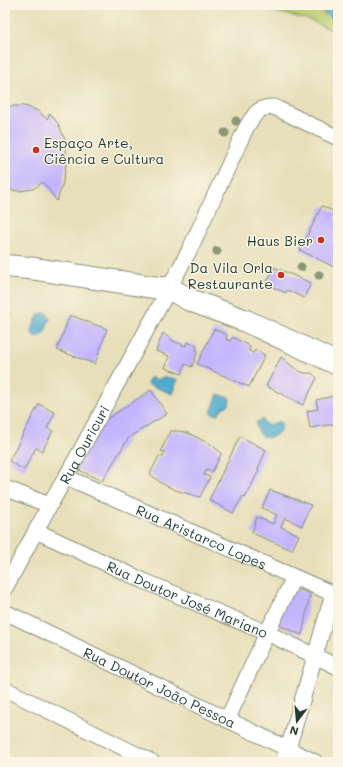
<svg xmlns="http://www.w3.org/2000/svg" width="343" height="767" font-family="Mali,sans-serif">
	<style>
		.green { fill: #bbcc6f; stroke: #6d8452 }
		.water { fill: #4faacd; stroke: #377480 }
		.building { fill: #c2b4fe }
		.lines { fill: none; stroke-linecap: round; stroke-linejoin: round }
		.minor-casing { stroke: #838e76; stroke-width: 17 }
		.highway-casing { stroke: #838e76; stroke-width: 24 }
		.minor { stroke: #fff; stroke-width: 15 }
		.highway { stroke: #fff; stroke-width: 22 }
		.tree { fill: #8a9676 }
		.poi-dot { fill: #c8321e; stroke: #fcf5e5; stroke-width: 1.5 }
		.labels { text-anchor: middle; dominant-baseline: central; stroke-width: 3; stroke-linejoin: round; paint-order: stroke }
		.poi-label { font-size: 14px; fill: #1f3d34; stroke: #fcf5e5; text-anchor: end }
		.street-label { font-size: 14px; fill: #1f3d34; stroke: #fcf5e5 }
	</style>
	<rect width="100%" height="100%" fill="#fcf5e5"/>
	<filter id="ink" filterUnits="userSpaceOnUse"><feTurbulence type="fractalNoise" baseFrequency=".025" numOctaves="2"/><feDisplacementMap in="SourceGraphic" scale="8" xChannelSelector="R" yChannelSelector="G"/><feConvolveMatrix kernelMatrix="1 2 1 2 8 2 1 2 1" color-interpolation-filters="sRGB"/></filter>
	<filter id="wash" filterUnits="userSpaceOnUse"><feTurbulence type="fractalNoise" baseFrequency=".012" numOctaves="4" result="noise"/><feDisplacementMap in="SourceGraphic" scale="16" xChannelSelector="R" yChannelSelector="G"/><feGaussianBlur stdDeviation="0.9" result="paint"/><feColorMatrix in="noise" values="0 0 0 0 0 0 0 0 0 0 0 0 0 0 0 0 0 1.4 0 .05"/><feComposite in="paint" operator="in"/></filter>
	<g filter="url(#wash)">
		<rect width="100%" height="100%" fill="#e7dfb9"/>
		<polygon class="green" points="248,5 313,5 338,23 338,33 309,20"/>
		<g class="water">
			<polygon points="313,5 338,5 338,23"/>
			<polygon points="46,312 50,319 43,335 35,338 31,331 39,314"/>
			<path d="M150,377L157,380C164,376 170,377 178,380L172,394L147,384Z"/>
			<polygon points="218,394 230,398 229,405 222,408 218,415 211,413"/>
			<path d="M262,419L267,426L279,421L282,425C277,443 257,441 256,423Z"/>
		</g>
		<g id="blocks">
			<g class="building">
				<polygon points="12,106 24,106 28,107 38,111 47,119 50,113 59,125 65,140 67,159 63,182 57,201 43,182 33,189 19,191 5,189 5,108"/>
				<polygon points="322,206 337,213 334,219 338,221 338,269 300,250"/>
				<polygon points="274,267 311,283 304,298 287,290 286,293 266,284"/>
				<polygon points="5,303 10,314 5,316"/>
				<polygon points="70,315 107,329 95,364 57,350"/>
				<polygon points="214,329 227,335 226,339 230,341 232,338 235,338 248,345 250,347 249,351 253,353 255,350 265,355 249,387 197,364"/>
				<polygon points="163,333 173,341 186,346 187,342 197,346 196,350 198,351 192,367 185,364 182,374 165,368 169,356 156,351"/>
				<polygon points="281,357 297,370 304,373 312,373 317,378 303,405 266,386"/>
				<polygon points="151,390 167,414 129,437 102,481 77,469 104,421"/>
				<polygon points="338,395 338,429 336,424 310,428 307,411 318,409 316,400"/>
				<polygon points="39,404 55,413 47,428 53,431 42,451 36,448 24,470 9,461"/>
				<polygon points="170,431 179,431 188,433 212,445 218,450 221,454 212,472 207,469 204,475 210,477 200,497 175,490 161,483 150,474 159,456 163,457 165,452 161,451"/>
				<polygon points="240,436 266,450 258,469 259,470 245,498 243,496 233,513 209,500"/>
				<polygon points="270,490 311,505 302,526 285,518 281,527 299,535 292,550 252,533 257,517 273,524 277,515 262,508"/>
				<polygon points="291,586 310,594 302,635 273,623"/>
			</g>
		</g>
	</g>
	<g filter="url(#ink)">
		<use href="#blocks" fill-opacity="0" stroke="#838e76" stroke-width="1"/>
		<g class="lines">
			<defs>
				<g id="minor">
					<path d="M169,288L189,251L246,128C254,115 258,106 274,107L338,138"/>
					<path id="s1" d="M66,477L338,596"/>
					<polyline points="5,488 49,505"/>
					<path id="s2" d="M36,531L144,581L267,633L338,667"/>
					<path id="s3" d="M5,588C26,551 44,513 66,477L163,300"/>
					<path id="s4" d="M5,612L315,762"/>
					<polyline points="5,689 152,762"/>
					<polyline points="227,720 267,633 294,577"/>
					<polyline points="283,762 288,749 333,594"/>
				</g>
				<polyline id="highway" points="5,266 29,268 134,284 159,288 168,288 190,300 246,321 338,364"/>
			</defs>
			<use href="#minor" class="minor-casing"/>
			<use href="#highway" class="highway-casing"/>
			<use href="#minor" class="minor"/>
			<use href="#highway" class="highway"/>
		</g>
		<g class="tree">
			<circle cx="236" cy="121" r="4.5"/>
			<circle cx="225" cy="133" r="4.5"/>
			<circle cx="217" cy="251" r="4.5"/>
			<circle cx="301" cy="267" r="4.5"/>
			<circle cx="319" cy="275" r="4.5"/>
		</g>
	</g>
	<g class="poi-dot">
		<circle cx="36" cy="150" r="4"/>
		<circle cx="321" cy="240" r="4"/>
		<circle cx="281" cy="275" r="4"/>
	</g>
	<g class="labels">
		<g class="poi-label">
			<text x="44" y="142" text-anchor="start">Espaço Arte,<tspan x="44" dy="16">Ciência e Cultura</tspan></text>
			<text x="313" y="240">Haus Bier</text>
			<text x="273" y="267">Da Vila Orla<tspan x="273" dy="16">Restaurante</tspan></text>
		</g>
		<g class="street-label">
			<text stroke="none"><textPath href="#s3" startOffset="164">Rua Ouricuri</textPath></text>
			<text stroke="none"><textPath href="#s1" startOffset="148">Rua Aristarco Lopes</textPath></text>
			<text stroke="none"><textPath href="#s2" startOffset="166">Rua Doutor José Mariano</textPath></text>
			<text stroke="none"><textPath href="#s4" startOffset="172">Rua Doutor João Pessoa</textPath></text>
		</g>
	</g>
	<rect width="343" height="767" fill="none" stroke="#fcf5e5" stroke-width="20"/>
	<g transform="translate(297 721) rotate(196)" stroke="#fcf5e5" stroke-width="3" paint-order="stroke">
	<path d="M0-3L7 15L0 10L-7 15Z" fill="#1f3d34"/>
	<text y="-6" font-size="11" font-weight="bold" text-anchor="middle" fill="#1f3d34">N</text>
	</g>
</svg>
